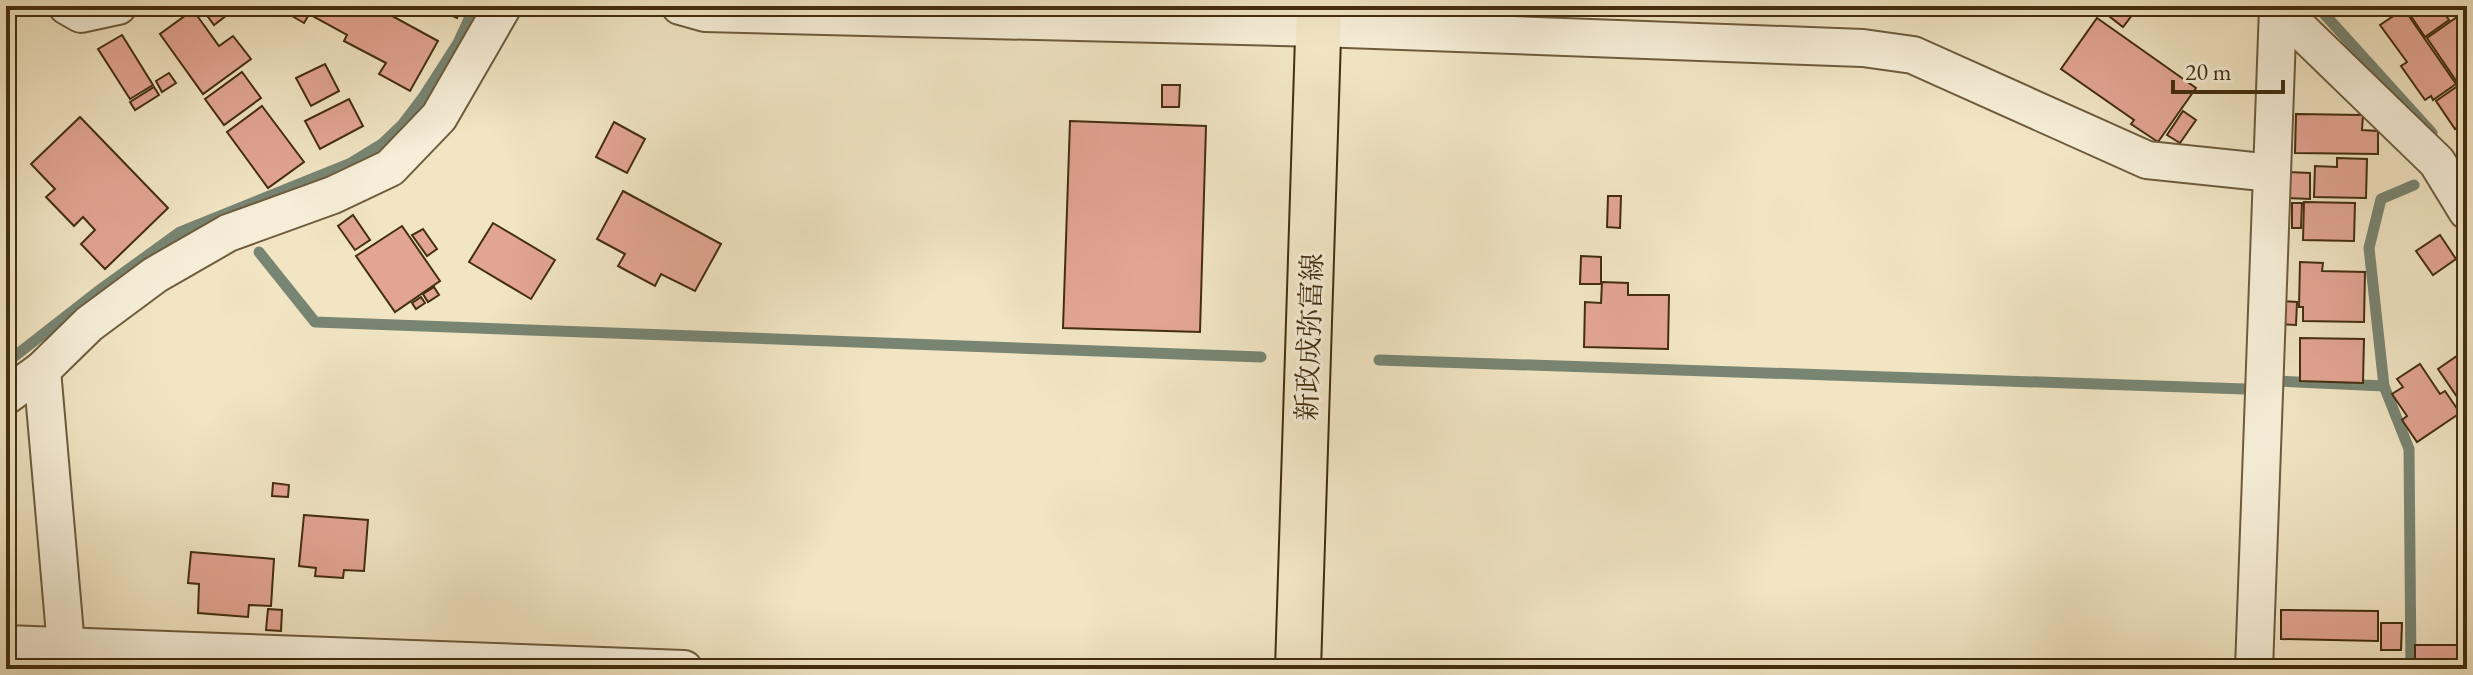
<svg xmlns="http://www.w3.org/2000/svg" width="2473" height="675" font-family="'EB Garamond','Noto Serif JP',serif">
	<style>
		.lines { fill: none; stroke-linecap: round; stroke-linejoin: round }
		.stream { stroke: #788573; stroke-width: 11 }
		.building { fill: #e3a593; stroke: #432e0f; stroke-width: 2 }
		.minor-casing { stroke: #6e5c3c; stroke-width: 40 }
		.major-casing { stroke: #432e0f; stroke-width: 48 }
		.minor { stroke: #f6eed8; stroke-width: 36 }
		.major { stroke: #f1e5c3; stroke-width: 44 }
		.labels { text-anchor: middle; dominant-baseline: central; stroke-width: 6; stroke-linejoin: round; paint-order: stroke }
		.street-label { font-size: 28px; fill: #432e0f; stroke: #f6eed8 }
	</style>
	<rect width="100%" height="100%" fill="#f1e5c3"/>
	<filter id="stains"><feTurbulence type="fractalNoise" baseFrequency=".0025" numOctaves="4"/><feColorMatrix values="0 0 0 0 .2 0 0 0 0 .09 0 0 0 0 .02 0 0 0 .5 -.17"/></filter>
	<radialGradient id="worn" r=".72"><stop offset=".6" stop-color="#630" stop-opacity="0"/><stop offset="1" stop-color="#630" stop-opacity=".3"/></radialGradient>
	<g class="lines">
		<g class="stream">
			<polyline points="2317,6 2432,133"/>
			<polyline points="259,252 315,322 1261,357"/>
			<polyline points="1379,360 2245,389"/>
			<polyline points="6,363 97,292 180,232 351,163 382,144 402,125 424,96 458,43 475,6"/>
			<polyline points="2275,381 2384,386"/>
			<polyline points="2411,669 2409,449 2384,386 2369,248 2381,199 2414,185"/>
		</g>
	</g>
	<g class="building">
		<polygon points="200,6 227,6 231,12 214,25"/>
		<polygon points="275,6 314,6 304,23"/>
		<polygon points="316,6 374,6 438,41 410,91 379,74 386,63 344,41 347,35 311,15"/>
		<polygon points="429,6 462,6 457,18"/>
		<polygon points="2096,6 2139,6 2123,27"/>
		<polygon points="2362,6 2381,6 2370,15"/>
		<polygon points="2404,6 2440,6 2449,20 2425,37"/>
		<polygon points="2404,9 2456,84 2433,100 2431,96 2425,100 2401,66 2407,62 2380,25"/>
		<polygon points="193,10 219,46 233,36 251,59 203,94 160,34"/>
		<polygon points="2467,10 2467,121 2455,129 2436,101 2459,85 2427,38"/>
		<polygon points="2097,18 2196,88 2158,142 2131,124 2134,120 2061,69"/>
		<polygon points="122,35 153,85 130,99 98,49"/>
		<polygon points="325,64 339,91 311,106 296,78"/>
		<polygon points="242,72 261,98 224,125 205,99"/>
		<polygon points="169,73 176,83 162,92 156,81"/>
		<polygon points="1162,85 1180,85 1179,107 1162,107"/>
		<polygon points="154,87 159,95 135,110 130,102"/>
		<polygon points="349,99 363,126 320,149 305,121"/>
		<polygon points="262,106 304,162 268,188 227,132"/>
		<polygon points="2183,111 2196,120 2180,143 2167,135"/>
		<polygon points="2296,114 2363,115 2362,130 2378,131 2378,154 2295,153"/>
		<polygon points="80,117 168,208 105,269 81,244 95,230 83,217 74,226 46,197 55,189 31,164"/>
		<polygon points="1070,121 1206,126 1200,332 1063,328"/>
		<polygon points="614,122 645,139 627,173 596,157"/>
		<polygon points="2337,158 2367,159 2366,198 2314,197 2315,166 2337,167"/>
		<polygon points="2287,172 2310,173 2310,199 2286,198"/>
		<polygon points="623,191 721,244 695,291 661,274 655,286 618,266 625,254 597,239"/>
		<polygon points="1608,196 1621,196 1620,228 1607,227"/>
		<polygon points="2304,202 2355,203 2354,241 2303,240"/>
		<polygon points="2292,203 2302,203 2301,228 2292,228"/>
		<polygon points="353,215 370,240 355,250 338,226"/>
		<polygon points="493,223 555,260 531,299 469,262"/>
		<polygon points="402,226 440,281 395,312 356,256"/>
		<polygon points="423,229 437,249 427,256 412,235"/>
		<polygon points="2440,235 2456,259 2433,275 2416,251"/>
		<polygon points="1581,256 1601,257 1601,284 1580,284"/>
		<polygon points="2300,262 2323,263 2322,271 2365,272 2364,322 2303,321 2303,307 2299,307"/>
		<polygon points="1602,282 1628,283 1628,295 1669,295 1668,349 1584,347 1585,302 1601,303"/>
		<polygon points="434,287 439,295 428,302 423,294"/>
		<polygon points="421,297 425,303 416,309 412,303"/>
		<polygon points="2280,301 2297,302 2296,325 2279,324"/>
		<polygon points="2300,338 2364,339 2363,383 2300,381"/>
		<polygon points="2467,349 2467,409 2466,410 2438,369"/>
		<polygon points="2420,364 2440,394 2445,391 2460,413 2417,442 2402,420 2407,416 2392,394 2403,387 2397,379"/>
		<polygon points="273,483 289,485 288,497 272,496"/>
		<polygon points="304,515 368,520 364,571 344,570 343,578 315,576 316,568 299,566"/>
		<polygon points="191,552 274,559 271,606 249,605 248,617 198,613 199,584 188,583"/>
		<polygon points="268,609 282,610 281,631 266,630"/>
		<polygon points="2281,610 2378,611 2378,641 2281,639"/>
		<polygon points="2381,623 2402,623 2401,650 2381,650"/>
		<rect x="2415" y="645" width="52" height="24"/>
	</g>
	<g class="lines">
		<defs>
			<g id="minor">
				<polyline points="67,6 81,14 118,6"/>
				<polyline points="680,6 705,13 1319,28 1863,48 1913,55 2147,160 2272,173"/>
				<polyline points="2276,6 2437,162 2467,211"/>
				<polyline points="42,370 66,646 65,667"/>
				<polyline points="6,396 42,370 89,324 155,275 228,233 333,195 390,168 439,117 503,6"/>
				<polyline points="6,644 684,669"/>
				<polyline points="2254,669 2278,8"/>
			</g>
			<polyline id="major" points="1298,669 1319,6"/>
		</defs>
		<use href="#minor" class="minor-casing"/>
		<use href="#major" class="major-casing"/>
		<use href="#minor" class="minor"/>
		<use href="#major" class="major"/>
	</g>
	<g class="labels">
		<g class="street-label">
			<text transform="translate(1309 337) rotate(-88)">新政成弥富線</text>
		</g>
	</g>
	<rect width="2473" height="675" fill="none" stroke="#f1e5c3" stroke-width="32"/>
	<rect x="8" y="8" width="2457" height="659" fill="none" stroke="#432e0f" stroke-width="4"/>
	<rect x="16" y="16" width="2441" height="643" fill="none" stroke="#432e0f" stroke-width="2"/>
	<path d="M2173 80v12h110v-12" fill="none" stroke="#432e0f" stroke-width="4"/>
	<text x="2185" y="80" font-size="24" fill="#432e0f" stroke="#f6eed8" stroke-width="6" paint-order="stroke">20 m</text>
	<rect width="100%" height="100%" filter="url(#stains)"/>
	<rect width="100%" height="100%" fill="url(#worn)"/>
</svg>
